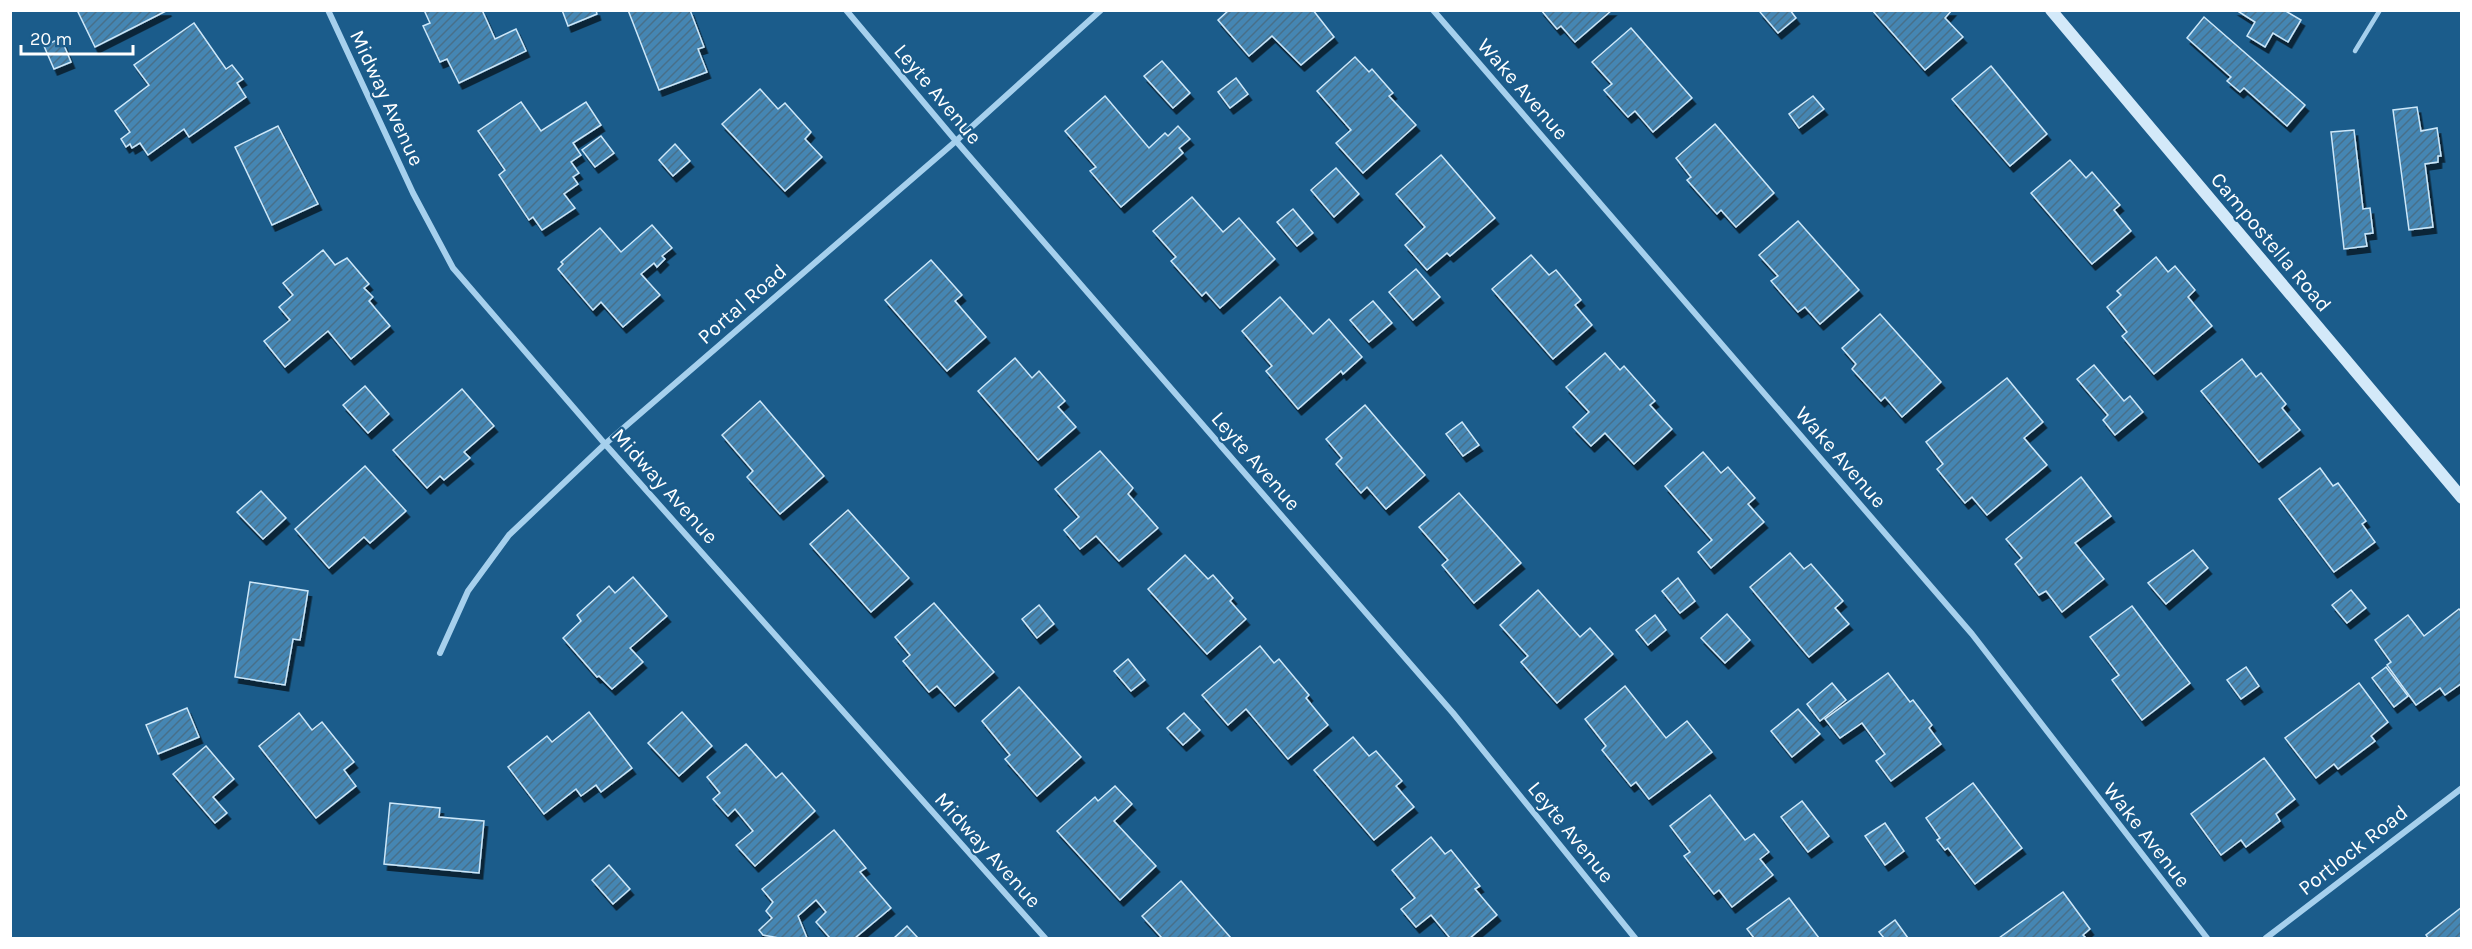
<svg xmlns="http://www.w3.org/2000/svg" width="2472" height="949" font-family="Karla,sans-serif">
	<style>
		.building { fill: url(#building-hatch); stroke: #cce7f9; stroke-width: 1.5; filter: url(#shadow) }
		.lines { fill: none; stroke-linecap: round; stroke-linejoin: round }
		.lane { stroke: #a6d0ed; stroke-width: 4.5 }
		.street { stroke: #a6d0ed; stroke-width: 6 }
		.secondary { stroke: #d3e9f9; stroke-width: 12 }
		.labels { text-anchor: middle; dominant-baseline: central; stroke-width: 4.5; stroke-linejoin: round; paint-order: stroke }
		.street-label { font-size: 21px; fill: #fff; stroke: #1b5c8b }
	</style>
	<defs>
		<pattern id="building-hatch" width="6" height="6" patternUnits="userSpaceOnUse" patternTransform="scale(1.5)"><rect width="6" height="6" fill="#4486b3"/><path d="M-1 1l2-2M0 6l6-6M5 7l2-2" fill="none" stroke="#476f8a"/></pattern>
		<filter id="shadow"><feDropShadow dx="3.5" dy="6" stdDeviation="0" flood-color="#0009"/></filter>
	</defs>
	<rect width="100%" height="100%" fill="#1b5c8b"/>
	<g class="building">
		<polygon points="82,10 168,10 95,47 78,12"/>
		<polygon points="424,10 482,10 495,39 516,29 526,51 459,83 447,59 440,62 423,26 430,23"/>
		<polygon points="562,10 596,10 597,14 568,26"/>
		<polygon points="628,10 690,10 704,47 698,49 707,72 659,90"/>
		<polygon points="1229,10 1313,10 1334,37 1301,65 1272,36 1249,56 1218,20"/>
		<polygon points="1541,10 1612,10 1575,42 1561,26 1557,29"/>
		<polygon points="1761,10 1790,10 1796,18 1778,33 1760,12"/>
		<polygon points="1872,10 1952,10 1945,18 1963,37 1925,70"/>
		<polygon points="2236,10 2284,10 2301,20 2288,42 2273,33 2265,47 2247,36 2255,22"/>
		<polygon points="2204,17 2305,105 2287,126 2244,88 2240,92 2227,81 2231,77 2187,38"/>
		<polygon points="194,23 226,69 232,65 243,79 237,83 246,97 189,137 184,129 148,155 140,143 132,148 130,144 126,147 121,139 130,132 115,111 149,85 134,65"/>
		<polygon points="1631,28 1692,98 1653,132 1635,111 1628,117 1604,90 1612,84 1592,62"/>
		<polygon points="61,38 71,62 54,69 44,46"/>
		<polygon points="1355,57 1369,72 1372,69 1393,93 1389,96 1416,125 1363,173 1336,143 1351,130 1317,91"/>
		<polygon points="1162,61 1190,93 1173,108 1144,76"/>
		<polygon points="1991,66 2047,134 2010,166 1952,99"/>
		<polygon points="1236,78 1248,94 1230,108 1218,92"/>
		<polygon points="760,89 778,109 785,103 811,132 805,139 822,157 785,191 722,124"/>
		<polygon points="1105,96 1149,148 1165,133 1168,136 1178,126 1190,139 1179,148 1183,153 1121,207 1090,171 1096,167 1065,131"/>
		<polygon points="1813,96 1824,109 1799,128 1789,114"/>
		<polygon points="521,102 541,131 586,102 601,125 573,143 581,155 571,162 579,173 573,177 578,184 564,194 575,208 542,230 533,217 529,220 499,175 505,170 478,131"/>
		<polygon points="2417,107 2421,131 2437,128 2441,156 2438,156 2438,162 2425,164 2433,227 2409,230 2393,110"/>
		<polygon points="1715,124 1774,193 1736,227 1721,210 1717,214 1687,180 1691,177 1676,158"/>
		<polygon points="278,126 318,204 272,225 235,147"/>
		<polygon points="2354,130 2363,209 2370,208 2373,233 2365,234 2367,246 2344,249 2331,132"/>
		<polygon points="601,136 614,153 595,167 582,150"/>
		<polygon points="675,144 690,161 673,176 659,160"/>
		<polygon points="1441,155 1495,218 1450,256 1447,253 1427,270 1405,245 1425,227 1396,194"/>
		<polygon points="2070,160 2086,178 2092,172 2120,205 2114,210 2131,231 2092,264 2031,193"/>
		<polygon points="1336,168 1359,194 1334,217 1311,190"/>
		<polygon points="1192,197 1223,232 1239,218 1275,259 1220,308 1206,292 1202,296 1171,261 1176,257 1153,231"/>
		<polygon points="1293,209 1313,233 1297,246 1277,222"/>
		<polygon points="1798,221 1859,290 1820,324 1805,307 1798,312 1771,281 1778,276 1759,255"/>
		<polygon points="652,225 672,248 662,256 665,259 657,267 654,263 641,274 660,295 623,327 601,302 593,310 558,269 563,264 561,262 600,228 621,252"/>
		<polygon points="323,250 335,265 347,258 369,284 364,288 373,297 369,301 390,326 351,359 328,331 285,367 264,341 290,320 279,307 293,295 283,283"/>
		<polygon points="1531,255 1549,275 1556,270 1581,300 1575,305 1592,325 1553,359 1492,289"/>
		<polygon points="2156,257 2168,272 2175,266 2195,290 2188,297 2212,326 2154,374 2122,336 2127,332 2107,307 2121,295 2117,291"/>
		<polygon points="931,260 962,295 955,301 986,337 947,371 885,300"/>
		<polygon points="1416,269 1440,297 1413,320 1389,292"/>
		<polygon points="1280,297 1313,334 1329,319 1362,357 1343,374 1341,371 1298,409 1266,371 1272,366 1242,331"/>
		<polygon points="1373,301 1392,323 1369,342 1350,320"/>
		<polygon points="1880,314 1941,382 1902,417 1885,397 1881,401 1852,369 1856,364 1842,348"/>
		<polygon points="1605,353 1620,370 1624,366 1655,401 1650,405 1672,429 1634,464 1605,433 1591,446 1573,427 1589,412 1566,387"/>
		<polygon points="1015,358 1032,378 1039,371 1065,401 1058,407 1076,427 1038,460 978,391"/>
		<polygon points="2242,359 2256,377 2261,373 2286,404 2282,408 2300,430 2259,462 2201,391"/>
		<polygon points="2094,365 2124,401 2130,396 2143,412 2115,435 2103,420 2108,415 2077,379"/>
		<polygon points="2007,378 2043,422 2024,438 2047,465 1987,515 1972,497 1965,503 1937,469 1943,464 1926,442"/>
		<polygon points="365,386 389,414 368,433 343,405"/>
		<polygon points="462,389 494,426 464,452 470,458 444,480 440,476 427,488 393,450"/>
		<polygon points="760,401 824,476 780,514 747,477 753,471 722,435"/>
		<polygon points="1365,405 1425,475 1386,509 1367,487 1361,493 1336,464 1342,458 1326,439"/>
		<polygon points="1462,422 1479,445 1463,456 1446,434"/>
		<polygon points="1100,451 1133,488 1128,494 1158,528 1119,561 1096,536 1080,549 1064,530 1079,517 1055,489"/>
		<polygon points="1703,452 1721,473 1728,467 1755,498 1748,504 1764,522 1711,568 1698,552 1712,540 1665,486"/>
		<polygon points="365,466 406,511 370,543 364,537 329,568 295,529"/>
		<polygon points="2320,468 2333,486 2338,483 2366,521 2362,524 2375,542 2334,572 2279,499"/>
		<polygon points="2081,477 2111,516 2075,543 2104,579 2062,612 2046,591 2039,595 2015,564 2022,558 2006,539"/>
		<polygon points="261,491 286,518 263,539 237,512"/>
		<polygon points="1459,493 1521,563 1474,603 1442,565 1448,560 1419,527"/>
		<polygon points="848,510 909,578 871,612 810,544"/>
		<polygon points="2193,550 2208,568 2166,604 2148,583"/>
		<polygon points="1790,553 1804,569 1811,564 1843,601 1835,608 1849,624 1809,657 1750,587"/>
		<polygon points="1185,555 1208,579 1213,575 1233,598 1230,601 1246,619 1207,654 1148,589"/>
		<polygon points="633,577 667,616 630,648 643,662 612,689 599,676 597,677 563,638 581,621 577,615 609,586 615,593"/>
		<polygon points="1678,578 1695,601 1680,613 1662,591"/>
		<polygon points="250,582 308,591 300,640 293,639 285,685 235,677"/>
		<polygon points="1538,590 1580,637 1590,628 1613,654 1557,703 1521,662 1528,656 1500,625"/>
		<polygon points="2351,590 2366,608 2347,623 2332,605"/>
		<polygon points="934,603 994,672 955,706 937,686 929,692 903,661 910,655 895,637"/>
		<polygon points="1039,605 1054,624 1037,638 1022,619"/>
		<polygon points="2132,606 2190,683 2142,720 2112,680 2119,675 2090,637"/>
		<polygon points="2459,609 2462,612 2462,683 2445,695 2440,688 2416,705 2387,665 2391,662 2375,640 2408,615 2424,636"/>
		<polygon points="1727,614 1750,640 1725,663 1701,638"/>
		<polygon points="1655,615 1666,630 1648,645 1636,630"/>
		<polygon points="1260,646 1274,663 1279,659 1309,695 1306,698 1328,725 1288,759 1246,709 1228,725 1202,695"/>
		<polygon points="1128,659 1145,680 1131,691 1114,671"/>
		<polygon points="2246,667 2259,686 2241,699 2227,680"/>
		<polygon points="2386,667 2408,696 2394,707 2372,678"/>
		<polygon points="1888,673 1910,702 1913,700 1932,725 1929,728 1941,744 1891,781 1876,761 1885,754 1862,723 1840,738 1825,719"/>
		<polygon points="1832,683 1846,700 1820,721 1807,704"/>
		<polygon points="2359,683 2388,722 2371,736 2375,741 2338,769 2334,764 2316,778 2285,738"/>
		<polygon points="1625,686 1666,738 1687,721 1712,752 1649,799 1636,782 1631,786 1602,750 1606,746 1585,719"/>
		<polygon points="1019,687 1081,757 1037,796 1005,759 1010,755 982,721"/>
		<polygon points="187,708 199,737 158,754 146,725"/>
		<polygon points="1798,709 1820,734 1792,757 1771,731"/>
		<polygon points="589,712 632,768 601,792 596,785 581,796 576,789 544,814 508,767 547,736 552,742"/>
		<polygon points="682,712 712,746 679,776 648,743"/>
		<polygon points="299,713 312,730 322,722 354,762 344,770 356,786 316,818 259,746"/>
		<polygon points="1184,713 1200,730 1183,745 1167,728"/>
		<polygon points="1353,737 1369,756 1376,751 1402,781 1396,786 1414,807 1374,840 1314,770"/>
		<polygon points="746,744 776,778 782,773 815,811 755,866 736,845 753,831 735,809 728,816 713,799 720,793 707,777"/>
		<polygon points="206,746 234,779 213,797 227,813 215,823 173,774"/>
		<polygon points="2264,758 2295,799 2276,814 2280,821 2246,847 2241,840 2221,855 2191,814"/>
		<polygon points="1973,783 2022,848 1975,884 1948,848 1945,850 1937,840 1940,838 1926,818"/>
		<polygon points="1115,786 1132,804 1114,821 1156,866 1120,900 1057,831 1095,797 1098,801"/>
		<polygon points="1710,795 1745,840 1754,834 1769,852 1760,859 1773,875 1732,907 1719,890 1714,894 1684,856 1690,852 1670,826"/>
		<polygon points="1802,801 1829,836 1808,852 1781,817"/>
		<polygon points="390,803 440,808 439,817 484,821 479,873 384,864"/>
		<polygon points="1885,823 1904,851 1885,865 1865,836"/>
		<polygon points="834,830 866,868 860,872 891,908 855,938 830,938 816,922 826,912 816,900 798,916 807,938 779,938 763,935 759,930 772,918 766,911 773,902 762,889"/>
		<polygon points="1431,837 1445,854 1451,850 1480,886 1475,889 1497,915 1470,938 1450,938 1431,915 1416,927 1401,909 1415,898 1392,870"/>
		<polygon points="609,865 630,889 613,904 592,880"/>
		<polygon points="1181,881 1231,938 1162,938 1142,916"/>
		<polygon points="2063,892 2090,929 2083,935 2086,938 1999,938"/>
		<polygon points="1789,898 1819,938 1754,938 1747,929"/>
		<polygon points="2462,907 2462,938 2428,938 2426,935"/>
		<polygon points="1895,920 1908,938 1884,938 1879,932"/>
		<polygon points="907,926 918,938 894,938"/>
	</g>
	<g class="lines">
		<polyline class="lane" points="2355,51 2380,10"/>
		<g class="street">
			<polyline points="328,10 413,193 453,268 605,444 1045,938"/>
			<polyline points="846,10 956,141 1453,713 1635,938"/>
			<polyline points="1433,10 1972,634 2207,938"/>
			<polyline points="440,653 468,591 509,535 605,444 956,141 1101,10"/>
			<polyline points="2266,938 2462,788"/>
		</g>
		<polyline class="secondary" points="2051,10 2462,498"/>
	</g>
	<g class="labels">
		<g class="street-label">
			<text transform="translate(1523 89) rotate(49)">Wake Avenue</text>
			<text transform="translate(938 94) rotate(50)">Leyte Avenue</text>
			<text transform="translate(387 98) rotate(65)">Midway Avenue</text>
			<text transform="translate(2271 242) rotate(50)">Campostella Road</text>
			<text transform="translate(742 304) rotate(-41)">Portal Road</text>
			<text transform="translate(1841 457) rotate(49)">Wake Avenue</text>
			<text transform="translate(1256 461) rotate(49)">Leyte Avenue</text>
			<text transform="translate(665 486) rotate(48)">Midway Avenue</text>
			<text transform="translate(1571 832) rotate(51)">Leyte Avenue</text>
			<text transform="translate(2147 835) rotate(52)">Wake Avenue</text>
			<text transform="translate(988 850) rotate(48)">Midway Avenue</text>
			<text transform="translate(2353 850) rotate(-38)">Portlock Road</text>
		</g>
	</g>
	<rect width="2472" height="949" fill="none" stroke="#ffffff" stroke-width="24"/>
	<path d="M21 45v9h112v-9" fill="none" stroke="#ffffff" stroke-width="3"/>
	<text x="30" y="45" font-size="18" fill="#ffffff" stroke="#1b5c8b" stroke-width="4.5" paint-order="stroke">20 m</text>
</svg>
